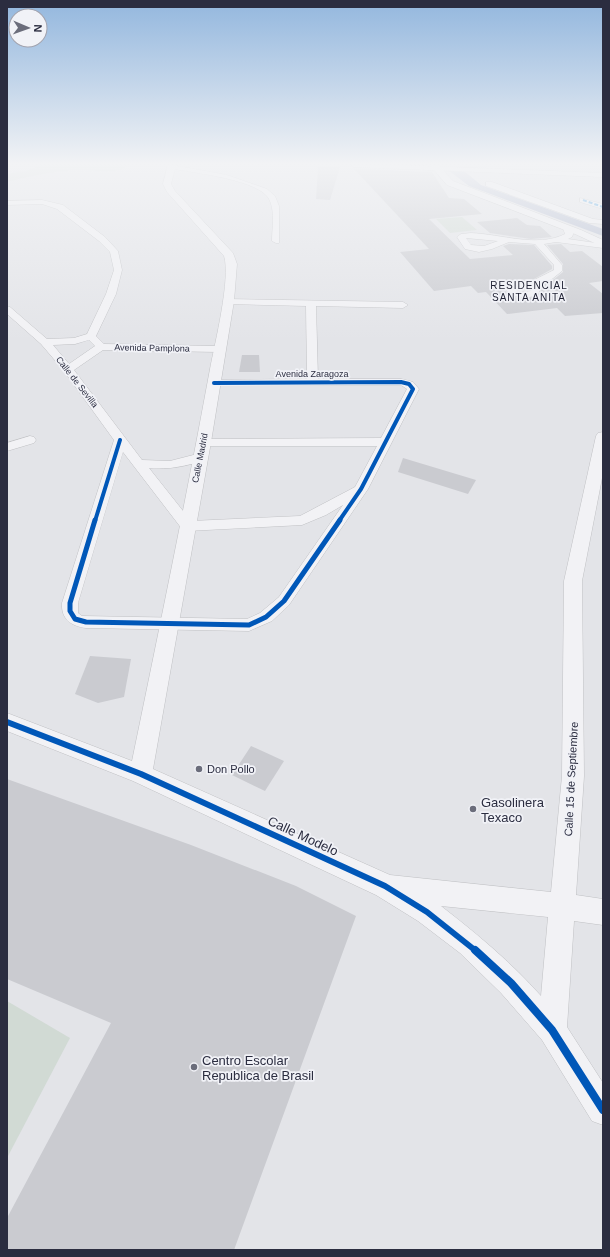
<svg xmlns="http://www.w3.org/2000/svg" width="610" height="1257" font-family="Helvetica,sans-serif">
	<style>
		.green { fill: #d1dad4 }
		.water { fill: #b3bbd0 }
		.building { fill: #cacbd0 }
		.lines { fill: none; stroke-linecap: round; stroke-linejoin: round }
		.minor-casing { stroke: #c0c1c4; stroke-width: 1 }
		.tertiary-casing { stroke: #c0c1c4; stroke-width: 1 }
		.minor { fill: #f2f2f5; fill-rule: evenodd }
		.tertiary { fill: #f2f2f5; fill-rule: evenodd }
		.quiet { stroke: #3d9de3; stroke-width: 2; stroke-dasharray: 4 2; stroke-linecap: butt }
		.cycleway-far3-casing { stroke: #f1f2f7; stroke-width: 6 }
		.cycleway-far2-casing { stroke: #f1f2f7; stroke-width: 8 }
		.cycleway-far1-casing { stroke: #f1f2f7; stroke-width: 8 }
		.cycleway-casing { stroke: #f1f2f7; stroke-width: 10 }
		.cycleway-far3 { stroke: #0057b8; stroke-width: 4 }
		.cycleway-far2 { stroke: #0057b8; stroke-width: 5 }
		.cycleway-far1 { stroke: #0057b8; stroke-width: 6 }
		.cycleway { stroke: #0057b8; stroke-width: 8 }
		.poi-dot { fill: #6b6d7b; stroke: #f1f2f7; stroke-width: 1.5 }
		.labels { text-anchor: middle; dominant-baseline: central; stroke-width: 3.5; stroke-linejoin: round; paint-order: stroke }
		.far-street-label { font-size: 9px; fill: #2b2d40; stroke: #f1f2f7 }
		.far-neighbourhood-label { font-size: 10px; letter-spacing: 1px; fill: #1d1f31; stroke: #f1f2f7 }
		.poi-label { font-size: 11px; fill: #2b2d40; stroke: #f1f2f7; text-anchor: start }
		.street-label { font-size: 11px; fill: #2b2d40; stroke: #f1f2f7 }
		.near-poi-label { font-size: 13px; fill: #2b2d40; stroke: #f1f2f7; text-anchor: start }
		.near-street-label { font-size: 13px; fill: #2b2d40; stroke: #f1f2f7 }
	</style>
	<rect width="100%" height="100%" fill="#e3e4e8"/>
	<g class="green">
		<path d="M41,165H127L124,169C108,173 93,170 78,170C54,171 30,176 7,182V174L26,171Z"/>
		<polygon points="462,217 477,230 450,233 436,219"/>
		<polygon points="7,1001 70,1038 7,1158"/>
	</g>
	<polygon class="water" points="448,170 464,171 481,185 603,229 603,236 469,186"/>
	<g class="building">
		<polygon points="318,167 340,167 330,200 316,199"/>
		<polygon points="354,169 432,172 449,198 464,199 482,214 429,219 470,259 513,255 503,246 509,244 534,245 552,266 552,269 534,279 514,280 502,285 502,287 505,291 514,297 524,299 538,296 543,284 553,280 563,272 563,264 547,245 561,244 570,252 582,251 603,267 603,281 589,283 603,294 603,313 565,316 557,308 507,314 486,292 478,293 471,286 434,291 400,252 429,249"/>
		<polygon points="517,218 527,225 540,226 552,237 531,239 490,233 477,222"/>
		<polygon points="242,355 259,355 260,372 239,372"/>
		<polygon points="403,458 476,480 468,494 398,472"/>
		<polygon points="90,656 131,659 124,697 98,703 75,694"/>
		<polygon points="251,746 284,761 265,791 232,775"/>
		<polygon points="7,779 191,845 296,886 356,916 234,1250 7,1250 7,1218 111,1023 7,979"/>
	</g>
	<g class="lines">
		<defs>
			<g id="minor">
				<path d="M172,165L227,175L267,189L275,196L279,206V243H276L272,241C272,228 275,213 270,201C262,179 191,173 170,168V166Z"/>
				<polygon points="351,165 396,165 603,173 603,177 354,167"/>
				<polygon points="486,182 492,182 593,219 603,220 603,224 589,223 486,186"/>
				<polygon points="580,198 603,204 603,209 580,202"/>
				<path d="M42,200L63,205L105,237L118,251L122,270L116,294L96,336L104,344L219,346L224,349L219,352L103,350L74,370L142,460L170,461L201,453L205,454L207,457L205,460C187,466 168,470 149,468L191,521L300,516L355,487L377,446H204L200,445L198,442L200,439L381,438L407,389L401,385H210L208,383L214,380L307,379L306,306L228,304L225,303V299L403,302L408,305L403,308L316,306L318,379H401L413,382L419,389L368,489L289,605L272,621L249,631L86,628C71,626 61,619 62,603L114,440L64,371L41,344L7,314V306L10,307L47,339L74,338L87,334L106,294L114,270L110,252L99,241L57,209L42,204L7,205V201ZM89,340L95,346L69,364L53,345L75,344ZM123,452L182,529L187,531L302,525L326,515L343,505L279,597L260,613L247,619L82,616L78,613V603Z"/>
				<path d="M564,226H570L574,232L572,237L568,239L603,244V248L556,242L544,244L562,265V271L552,279L542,283L538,295C525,299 512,299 503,286L514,281L534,280L554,270V265L535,244L509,242L492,249L479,252L465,249L457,237L461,234L471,233C501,234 537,248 565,234L563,228ZM466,238L498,241L484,246L471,245ZM517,286H532L531,291L520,292L513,287Z"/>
				<polygon points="30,436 34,437 36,440 34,443 7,451 7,443"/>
			</g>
			<g id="tertiary">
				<path d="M168,165H176L171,184L175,191L233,253L237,264L234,301L211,442L153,769L390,875L551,892L562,776L564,581L596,436L598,433L603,432V473L582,581L584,776L576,895L603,899V925L574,921L567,1027L603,1083V1125L592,1121L542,1040L501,993L460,953L418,921L376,895L133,781L7,731V713L132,761C159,630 186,500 210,369C215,343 231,278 224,256L167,192L163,184ZM441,906L548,917L541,996C511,962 477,934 441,906Z"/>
				<polygon points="430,165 438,165 453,181 581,230 603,240 603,247 575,234 447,185"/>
			</g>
		</defs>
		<use href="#minor" class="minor-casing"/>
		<use href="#tertiary" class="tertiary-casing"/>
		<use href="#minor" class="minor"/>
		<use href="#tertiary" class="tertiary"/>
		<polyline class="quiet" points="583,200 603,207"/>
		<defs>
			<g id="cycleway-far3">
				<polyline points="214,383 401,382 409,384 413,389 361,489 339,521"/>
				<polyline points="95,521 120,440"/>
			</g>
			<polyline id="cycleway-far2" points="95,520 70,603 70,611 75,619 86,622 249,625 266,617 284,601 340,520"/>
			<polyline id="cycleway-far1" points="7,722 141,774 385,886 427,912 476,951"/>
			<polyline id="cycleway" points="475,950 511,983 552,1030 603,1110"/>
		</defs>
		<use href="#cycleway-far3" class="cycleway-far3-casing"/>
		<use href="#cycleway-far2" class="cycleway-far2-casing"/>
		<use href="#cycleway-far1" class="cycleway-far1-casing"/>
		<use href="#cycleway" class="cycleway-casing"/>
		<use href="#cycleway-far3" class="cycleway-far3"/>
		<use href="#cycleway-far2" class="cycleway-far2"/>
		<use href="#cycleway-far1" class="cycleway-far1"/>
		<use href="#cycleway" class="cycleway"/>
	</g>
	<linearGradient id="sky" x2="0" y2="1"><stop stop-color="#93b7de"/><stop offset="0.48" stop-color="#f2f3f5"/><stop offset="1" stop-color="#f2f3f5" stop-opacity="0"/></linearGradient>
	<rect width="610" height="341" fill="url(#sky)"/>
	<g class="poi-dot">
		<circle cx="199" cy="769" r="4"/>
		<circle cx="473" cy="809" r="4"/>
		<circle cx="194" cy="1067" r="4"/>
	</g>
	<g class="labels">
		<g class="far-street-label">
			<text transform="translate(152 348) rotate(1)">Avenida Pamplona</text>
			<text x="312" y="374">Avenida Zaragoza</text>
			<text transform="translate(77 382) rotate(52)">Calle de Sevilla</text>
			<text transform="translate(200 458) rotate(-79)">Calle Madrid</text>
		</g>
		<g class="far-neighbourhood-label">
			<text x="529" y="285">RESIDENCIAL<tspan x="529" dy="12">SANTA ANITA</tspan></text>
		</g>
		<g class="poi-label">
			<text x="207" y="769">Don Pollo</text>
		</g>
		<g class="street-label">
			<text transform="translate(571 779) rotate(-87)">Calle 15 de Septiembre</text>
		</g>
		<g class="near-poi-label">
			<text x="481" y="802">Gasolinera<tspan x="481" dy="15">Texaco</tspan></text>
			<text x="202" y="1060">Centro Escolar<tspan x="202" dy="15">Republica de Brasil</tspan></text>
		</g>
		<g class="near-street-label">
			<text transform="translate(303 836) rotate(25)">Calle Modelo</text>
		</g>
	</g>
	<rect width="610" height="1257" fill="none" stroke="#2b2d40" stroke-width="16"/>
	<g transform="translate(28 28) rotate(92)"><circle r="19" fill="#f1f2f7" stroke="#a2a3ae"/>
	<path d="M0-3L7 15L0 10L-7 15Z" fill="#6b6d7b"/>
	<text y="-6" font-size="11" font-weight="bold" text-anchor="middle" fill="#2b2d40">N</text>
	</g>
</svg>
